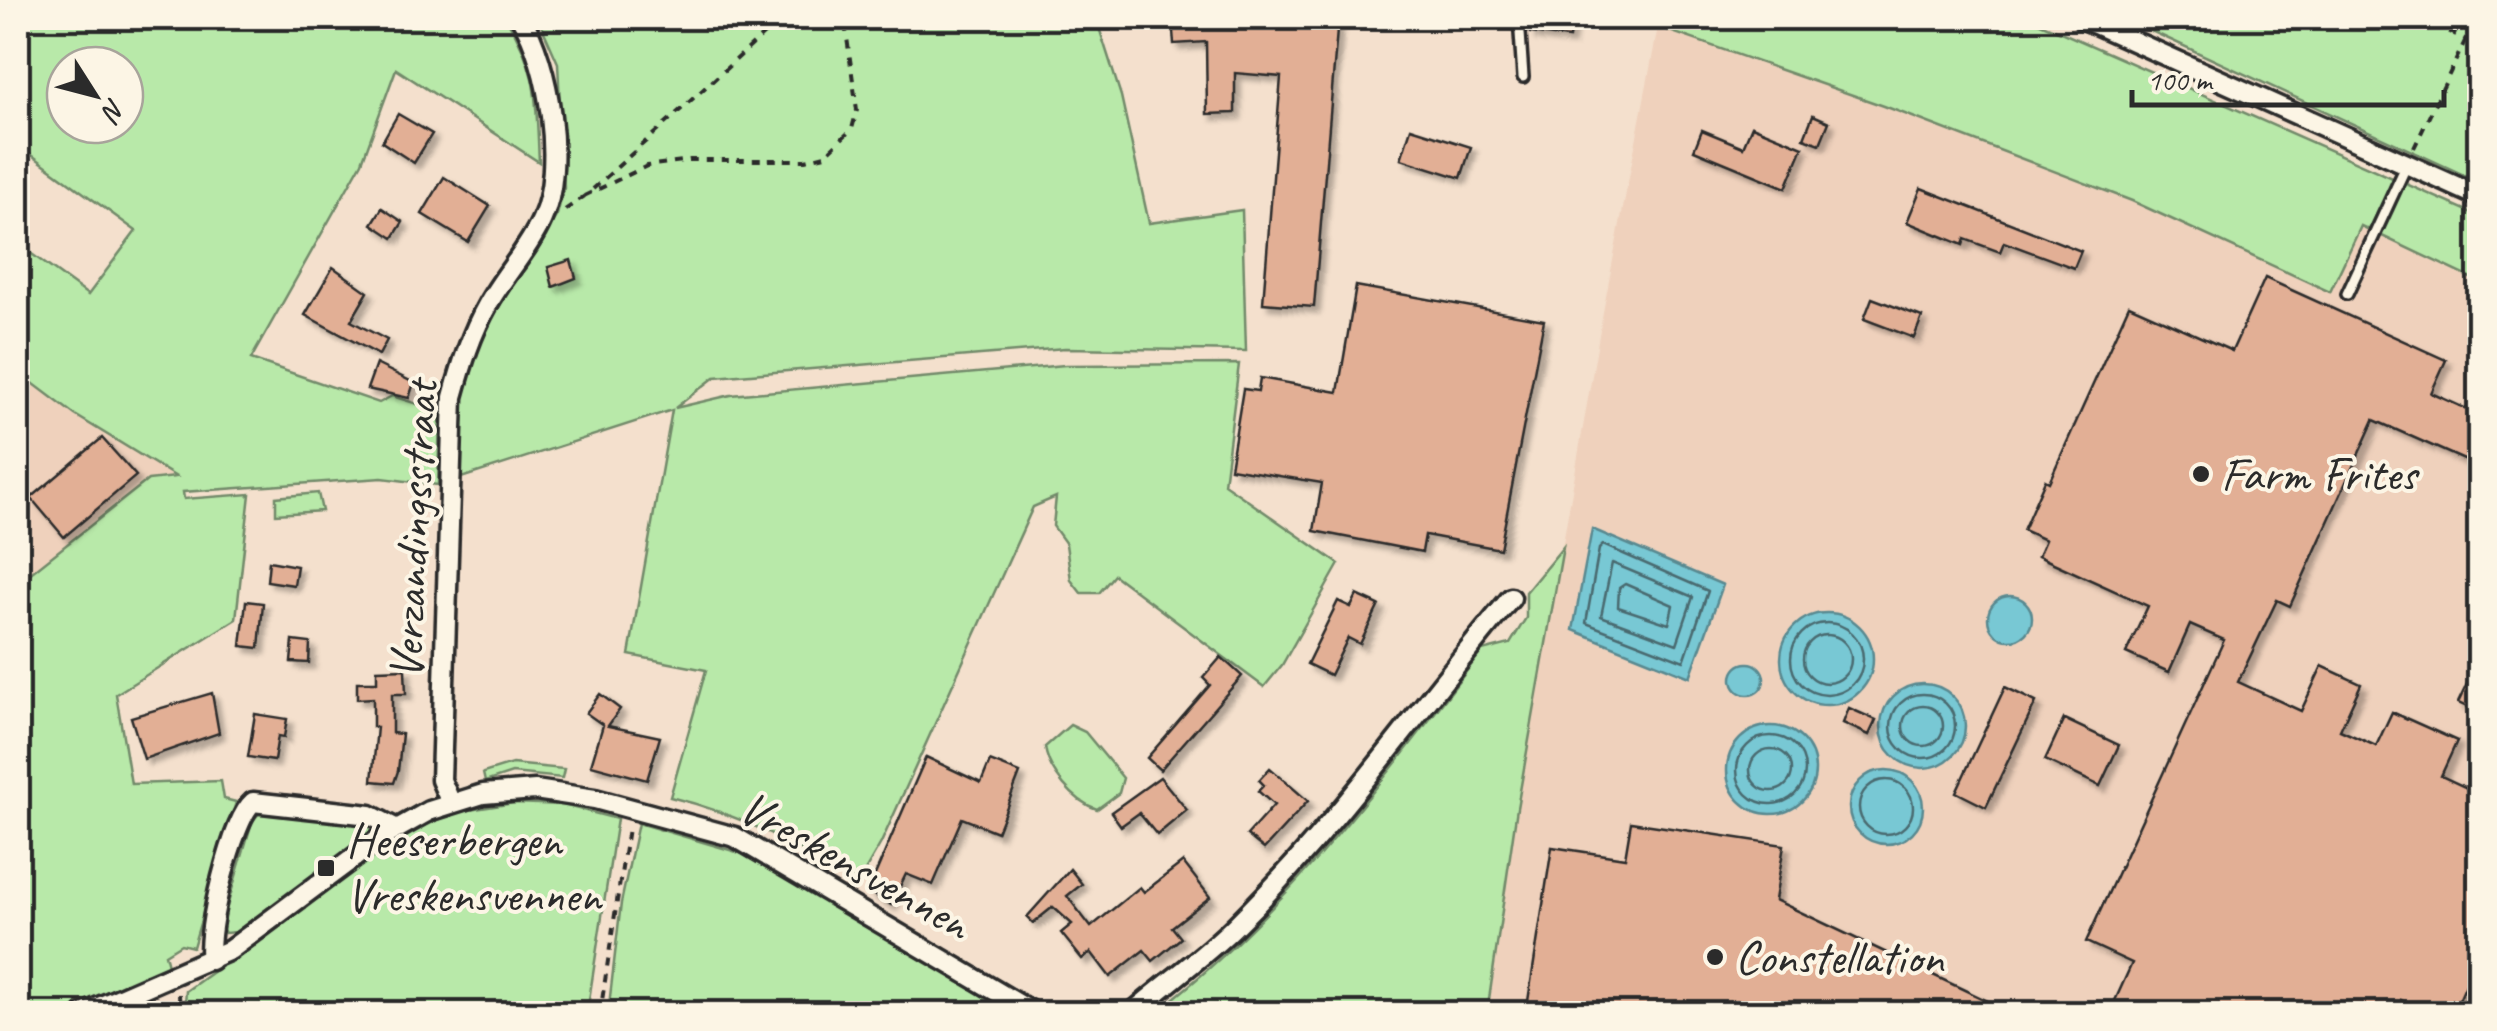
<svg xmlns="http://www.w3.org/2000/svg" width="2497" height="1031" font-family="Caveat,sans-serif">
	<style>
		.built { fill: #efd1bc }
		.green { fill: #b8e9a9; stroke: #728a6a; stroke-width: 2.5; fill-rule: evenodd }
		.water { fill: #78c8d4; stroke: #598990; stroke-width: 2.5 }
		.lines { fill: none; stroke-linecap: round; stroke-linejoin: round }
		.shore { stroke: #4a6a6f; stroke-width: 2.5 }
		.building { fill: #e2af95; stroke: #2b2b2b; stroke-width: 2.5; filter: url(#shadow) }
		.service-casing { stroke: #2b2b2b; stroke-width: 16 }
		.minor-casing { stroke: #2b2b2b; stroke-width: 25 }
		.path { stroke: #2b2b2b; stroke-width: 4; stroke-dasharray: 8 8; stroke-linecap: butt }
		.service { stroke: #fcf5e5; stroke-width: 9 }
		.minor { stroke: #fcf5e5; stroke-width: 18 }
		.poi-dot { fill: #2b2b2b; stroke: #fcf5e5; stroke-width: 4 }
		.labels { text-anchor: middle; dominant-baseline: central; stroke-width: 8; stroke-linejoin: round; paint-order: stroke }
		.poi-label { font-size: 48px; fill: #2b2b2b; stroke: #fcf5e5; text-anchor: start }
		.street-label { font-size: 48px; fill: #2b2b2b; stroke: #fcf5e5 }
	</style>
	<defs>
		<filter id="shadow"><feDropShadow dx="5.5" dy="5.5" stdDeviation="2.5" flood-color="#0004"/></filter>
	</defs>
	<rect width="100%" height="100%" fill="#f4e0cd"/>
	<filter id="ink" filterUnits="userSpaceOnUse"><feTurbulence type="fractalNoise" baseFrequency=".01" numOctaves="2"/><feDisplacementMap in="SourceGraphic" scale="20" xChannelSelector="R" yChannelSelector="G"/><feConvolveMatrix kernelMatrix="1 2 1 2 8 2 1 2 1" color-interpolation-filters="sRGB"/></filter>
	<g filter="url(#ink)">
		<g class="built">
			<polygon points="1658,27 1884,106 2132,201 2329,291 2361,226 2479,282 2479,1013 1488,1014 1517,808 1603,312"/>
			<polygon points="18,372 75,415 177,477 148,480 18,583"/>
		</g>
		<g class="green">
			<path d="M18,18H506C539,70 536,102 539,162L396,69L362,162L251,359L379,403L392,396L440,411L438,485L382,478L183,492L184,499L250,494L236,619L116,694L131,784L221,781L224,799L236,802L193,947L181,944L165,954L169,969L58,1014L18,1013V583L148,480L176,477L75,415L18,372V244L88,295L136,231L18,145ZM65,65H125V125H65Z"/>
			<path d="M538,18H1096L1121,96L1149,223L1242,210L1246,351L1065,348L715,377L675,408L731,395L1065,365L1239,364L1224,484L1339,564L1282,665L1264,687L1114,575L1099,593H1081L1071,580L1066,544L1053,526L1056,497L1033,507L881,843L858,883C797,845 741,814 670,797L706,670L629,655L672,410L455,480L460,412L472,350L557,215L564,188L558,63Z"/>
			<polygon points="1660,18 2029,18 2479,216 2479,282 2361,226 2330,292 2132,201 1884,106 1658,27"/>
			<polygon points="2123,18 2479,18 2479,182"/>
			<polygon points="318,493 322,511 276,514 276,497"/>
			<path d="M1563,547L1517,808L1487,1013H1155C1285,914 1383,780 1482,651L1510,644L1526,618V592Z"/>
			<path d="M1070,725L1085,732L1123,778L1119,793L1097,809C1074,802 1048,771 1045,747Z"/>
			<polygon points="512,764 564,769 562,778 512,773 485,782 483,773"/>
			<polygon points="514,803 563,805 617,819 587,1013 184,1014 186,991 404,835 456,812"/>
			<polygon points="271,811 369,824 372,834 236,932 225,933 221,927 252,822 260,812"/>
			<polygon points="638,823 747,855 1013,1013 608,1014 621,903"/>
		</g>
		<g class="water">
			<polygon points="1592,529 1723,585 1690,677 1573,630"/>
			<circle cx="2010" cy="618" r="22"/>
			<circle cx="1827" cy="659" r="46"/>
			<circle cx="1748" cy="679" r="16"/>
			<circle cx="1923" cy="726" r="42"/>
			<circle cx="1771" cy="770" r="44"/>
			<circle cx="1886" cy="807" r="37"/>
		</g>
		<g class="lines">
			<g class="shore">
				<polygon points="1603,545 1708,591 1684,661 1586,623 1599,549"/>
				<polygon points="1612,563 1693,597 1677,644 1601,616"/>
				<polygon points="1625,584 1673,605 1669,624 1618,607 1619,588"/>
				<circle cx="1827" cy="659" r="36"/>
				<circle cx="1827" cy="659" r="24"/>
				<circle cx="1923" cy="726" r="32"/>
				<circle cx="1923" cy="726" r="20"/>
				<circle cx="1771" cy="770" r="34"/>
				<circle cx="1771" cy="770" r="21"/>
				<circle cx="1886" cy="807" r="27"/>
			</g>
		</g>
		<g class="building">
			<polygon points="1338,18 1314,307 1263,303 1281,77 1235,73 1235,113 1207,114 1206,42 1174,44 1172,19"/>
			<polygon points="1532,18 1572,18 1569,38 1530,33"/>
			<polygon points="398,114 432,134 414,163 382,142"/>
			<polygon points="1813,115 1829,122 1820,144 1804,138"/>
			<polygon points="1752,126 1803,147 1786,188 1694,150 1702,130 1743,147"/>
			<polygon points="1411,128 1471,147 1461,178 1401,159"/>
			<polygon points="444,177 490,206 468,242 422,214"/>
			<polygon points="1921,188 2081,251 2074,268 2004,242 2000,252 1965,239 1963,245 1907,222"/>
			<polygon points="382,208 403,222 393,238 372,224"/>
			<polygon points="571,260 576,278 553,287 548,267"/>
			<polygon points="333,267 368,292 351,321 387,340 379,355 305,315"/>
			<polygon points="2265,278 2446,360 2431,393 2480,415 2480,467 2374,420 2290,606 2277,600 2238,682 2301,711 2322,666 2361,684 2340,730 2376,746 2392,712 2457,741 2441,776 2480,794 2480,986 2468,980 2453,1014 2430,1014 2401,1000 2396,1014 2109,1014 2132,963 2086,942 2224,640 2190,625 2169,672 2126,653 2148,606 2038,556 2045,540 2023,530 2045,480 2049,482 2129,305 2232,351"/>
			<polygon points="1356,286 1544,320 1500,549 1425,535 1422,552 1314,531 1322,483 1230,468 1243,389 1258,391 1260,378 1338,392"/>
			<polygon points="1872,298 1922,317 1914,338 1864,319"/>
			<polygon points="376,364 414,383 409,398 367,389"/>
			<polygon points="102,438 136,476 64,537 31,498"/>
			<polygon points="269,561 297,566 294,585 267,581"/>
			<polygon points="1357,595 1379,605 1360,644 1348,638 1330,675 1307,664 1338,601 1351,607"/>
			<polygon points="246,601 263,603 259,648 241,646"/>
			<polygon points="293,641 310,643 309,663 291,662"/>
			<polygon points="1221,657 1242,676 1160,770 1147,758 1210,685 1203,678"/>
			<polygon points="2480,657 2480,713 2458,703"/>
			<polygon points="405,669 406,694 392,694 392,733 402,734 398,771 394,783 372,781 377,727 373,727 373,698 357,699 357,682 377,682 377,670"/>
			<polygon points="2005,687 2036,702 1986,807 1956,792"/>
			<polygon points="212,693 219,733 144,759 131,717"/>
			<polygon points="600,694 620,709 608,726 660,737 647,780 591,765 603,725 586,713"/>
			<polygon points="1849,708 1876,720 1869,735 1843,723"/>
			<polygon points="255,714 287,719 284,737 278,736 274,761 248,757"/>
			<polygon points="2064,719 2119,745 2100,786 2045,760"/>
			<polygon points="926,757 981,783 990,761 1020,773 997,832 962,818 933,885 906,874 891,905 868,891"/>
			<polygon points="1270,768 1308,801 1264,849 1247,835 1274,805 1258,791 1264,785 1259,780"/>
			<polygon points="1160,777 1187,810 1157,835 1139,813 1121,826 1111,812"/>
			<polygon points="1631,822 1784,845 1775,900 2015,1014 1526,1014 1552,847 1625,858"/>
			<polygon points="1183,862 1210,897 1172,927 1181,938 1153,961 1144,950 1110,977 1091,952 1082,959 1061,933 1072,924 1053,907 1033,923 1027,917 1070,869 1082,884 1067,896 1091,927 1140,887 1144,892"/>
		</g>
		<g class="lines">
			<defs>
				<g id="service">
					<polyline points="1519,18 1523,77"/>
					<polyline points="2347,294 2407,164"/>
				</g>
				<g id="minor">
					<polyline points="2082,18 2480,197"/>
					<path d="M451,803L441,780L453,397C462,364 471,334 488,304C504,275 529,249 542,219C566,168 549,63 521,18"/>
					<path d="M211,960C205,933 232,820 253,802L370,815L397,829"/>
					<polyline points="83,1014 230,950 379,839 429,811 483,794 535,790 595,799 735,837 1035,1014"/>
					<path d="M1131,1014C1165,984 1204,957 1236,925C1338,825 1419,707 1511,598"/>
				</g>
			</defs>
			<use href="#service" class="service-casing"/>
			<use href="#minor" class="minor-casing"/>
			<g class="path">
				<polyline points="2420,18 2480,46"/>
				<polyline points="2414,148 2466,39"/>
				<polyline points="593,189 782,18"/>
				<polyline points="584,196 647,166 689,160 805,160 825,155 852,129 857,110 845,23"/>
				<polyline points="565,210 586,195"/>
				<polyline points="179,994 180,1014"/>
				<polyline points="600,1014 628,828"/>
			</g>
			<use href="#service" class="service"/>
			<use href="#minor" class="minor"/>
		</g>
	</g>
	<g class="poi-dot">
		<circle cx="2201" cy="474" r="10"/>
		<rect x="316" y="858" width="20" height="20" rx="5"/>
		<circle cx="1715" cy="957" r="10"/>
	</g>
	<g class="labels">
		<g class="poi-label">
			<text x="2221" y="474">Farm Frites</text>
			<text x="346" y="840">Heeserbergen<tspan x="346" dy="55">Vreskensvennen</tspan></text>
			<text x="1735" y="957">Constellation</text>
		</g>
		<g class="street-label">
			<text transform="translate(413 530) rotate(-87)">Verzandingsstraat</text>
			<text transform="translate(855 865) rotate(29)">Vreskensvennen</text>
		</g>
	</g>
	<rect width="2497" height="1031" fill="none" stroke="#fcf5e5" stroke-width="60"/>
	<rect x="30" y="30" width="2437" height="971" fill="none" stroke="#2b2b2b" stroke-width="4" filter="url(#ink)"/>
	<g transform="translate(95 95) rotate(126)"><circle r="48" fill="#fcf5e5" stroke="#a8a49b" stroke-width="2.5"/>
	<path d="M0-8L18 38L0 25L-18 38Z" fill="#2b2b2b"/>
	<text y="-15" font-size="28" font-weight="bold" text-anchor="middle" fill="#2b2b2b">N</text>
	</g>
	<path d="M2132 90v15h312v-15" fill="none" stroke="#2b2b2b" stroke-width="5"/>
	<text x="2147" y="90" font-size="30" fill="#2b2b2b" stroke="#fcf5e5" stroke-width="8" paint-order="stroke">100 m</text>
</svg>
